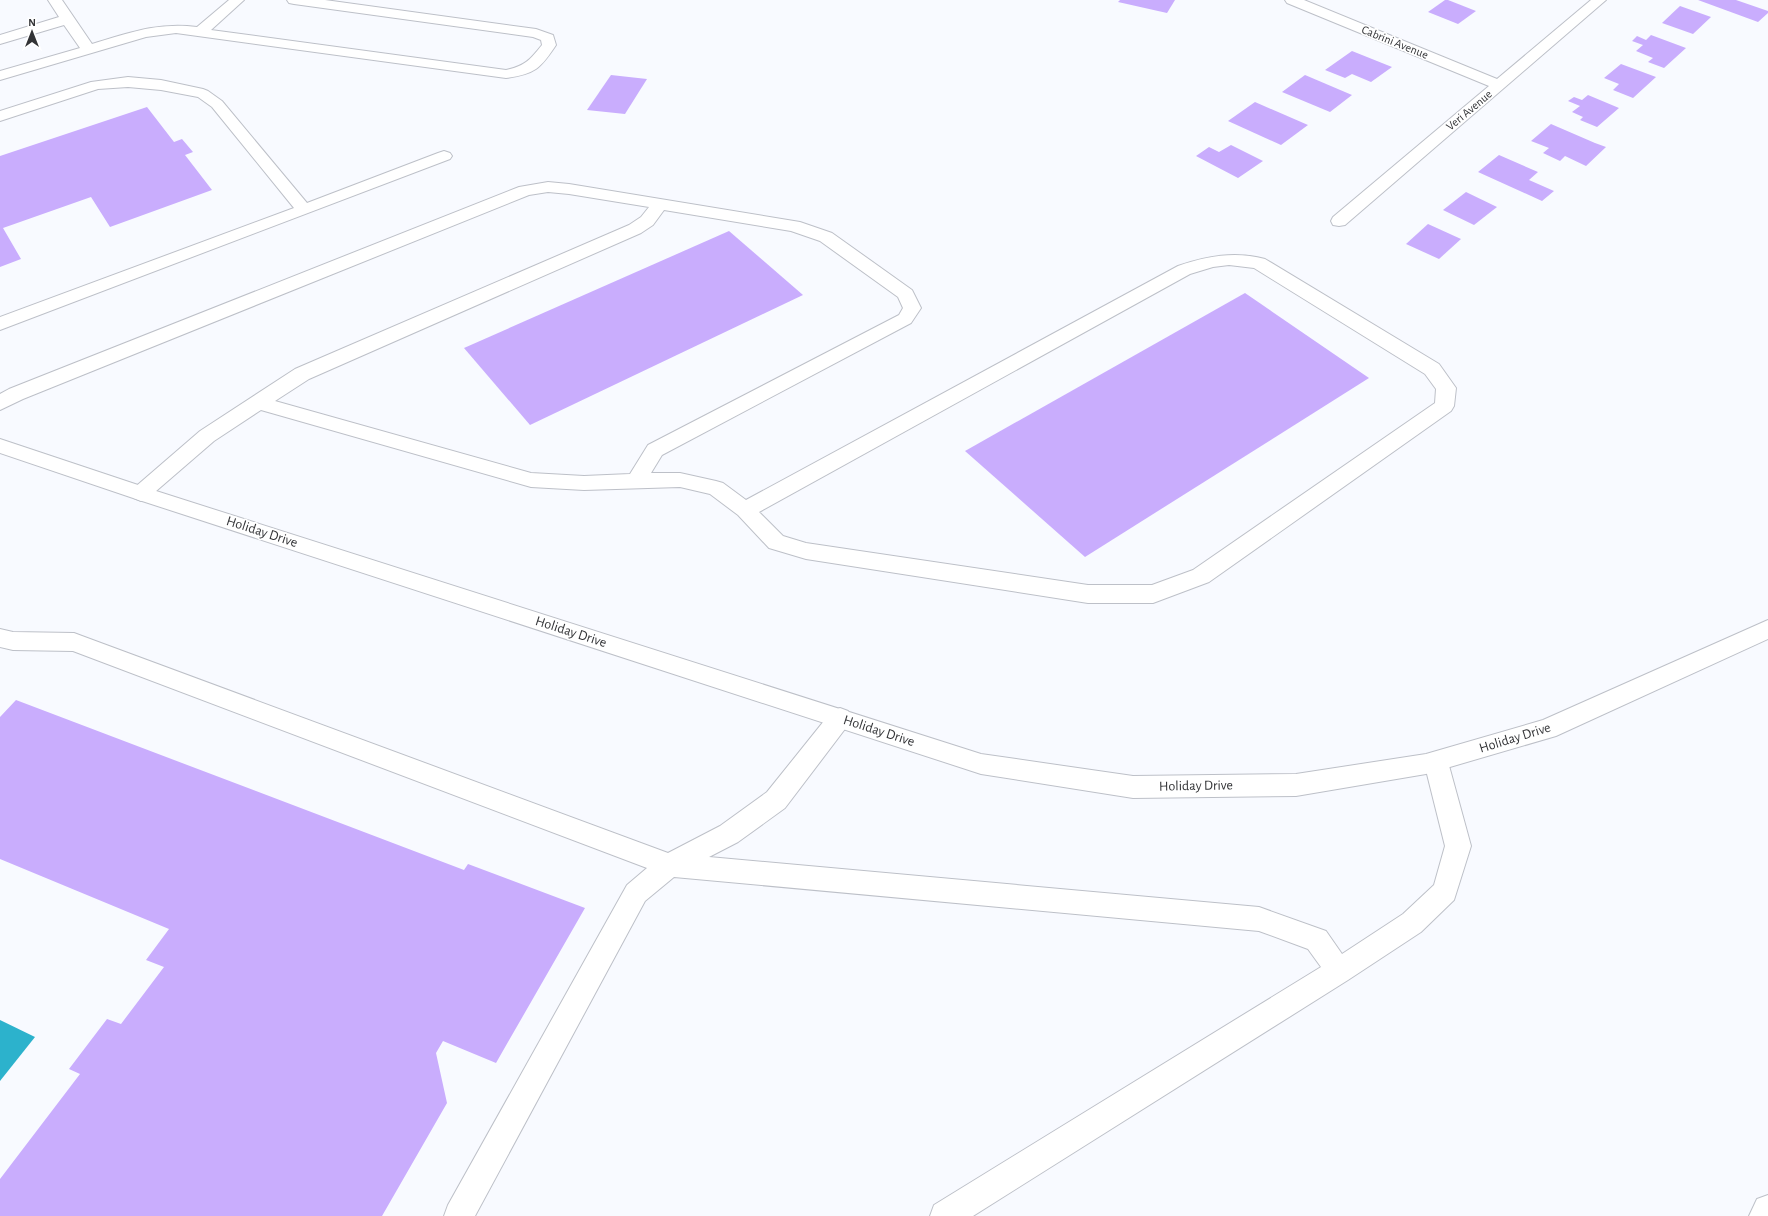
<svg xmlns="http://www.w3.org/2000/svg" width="1768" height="1216" font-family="'Alegreya Sans',sans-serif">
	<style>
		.water { fill: #2cb2cc }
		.building { fill: #c9adfd }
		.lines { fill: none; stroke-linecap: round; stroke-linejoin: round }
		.lane-casing { stroke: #bdc0c8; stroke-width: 2 }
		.street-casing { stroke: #bdc0c8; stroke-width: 2 }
		.secondary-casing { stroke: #bdc0c8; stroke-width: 2 }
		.lane { fill: #fff; fill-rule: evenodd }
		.street { fill: #fff; fill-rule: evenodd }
		.secondary { fill: #fff; fill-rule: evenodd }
		.labels { text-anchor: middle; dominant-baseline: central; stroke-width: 3.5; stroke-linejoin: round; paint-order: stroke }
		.far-street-label { font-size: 12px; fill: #323336; stroke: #fff }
		.street-label { font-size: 14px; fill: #323336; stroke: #fff }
	</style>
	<rect width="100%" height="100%" fill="#f8faff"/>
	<polygon class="water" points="0,1020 35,1037 0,1081"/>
	<g class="building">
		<polygon points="1120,0 1175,0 1167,13 1118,2"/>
		<polygon points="1445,0 1448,0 1476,11 1458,24 1428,12"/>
		<polygon points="1698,0 1736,0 1768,11 1768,13 1758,22"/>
		<polygon points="1680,6 1711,17 1693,34 1662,23"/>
		<polygon points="1651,35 1686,48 1664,68 1648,62 1653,58 1636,51 1643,45 1632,41 1637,36 1646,40"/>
		<polygon points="1352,51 1392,67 1371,82 1352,74 1345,78 1325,70"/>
		<polygon points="1621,64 1656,77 1633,98 1613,90 1619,84 1604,78"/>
		<polygon points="611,75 647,79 625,114 587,110"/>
		<polygon points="1305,75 1352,95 1330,112 1282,92"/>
		<polygon points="1588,95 1619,108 1597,127 1580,120 1583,117 1572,112 1580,106 1568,101 1574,97 1582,100"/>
		<polygon points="1255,102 1308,125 1281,145 1228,121"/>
		<polygon points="147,107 174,142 182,139 193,152 185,155 212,190 110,227 91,197 3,228 21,259 0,267 0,156"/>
		<polygon points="1551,124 1595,143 1606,147 1586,166 1565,156 1560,161 1543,153 1549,148 1531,141"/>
		<polygon points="1231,145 1263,161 1238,178 1196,156 1209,147 1219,152"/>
		<polygon points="1499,155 1538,172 1529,180 1554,191 1542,201 1478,172"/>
		<polygon points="1466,192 1497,207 1474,225 1443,210"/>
		<polygon points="1428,224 1461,239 1439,259 1406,244"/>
		<polygon points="729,231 803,295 530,425 464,348"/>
		<polygon points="1245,293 1369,378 1085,557 965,451"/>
		<polygon points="16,700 464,870 468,864 585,908 496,1063 443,1041 436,1053 447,1103 382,1216 0,1216 0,1179 80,1074 69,1069 107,1019 121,1024 164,967 146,960 169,929 0,859 0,717"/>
	</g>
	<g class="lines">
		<defs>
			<g id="lane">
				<path d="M48,0H62L92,44C129,33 157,22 197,27L229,0H244L211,30L506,70C525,66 530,60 542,45L541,40L533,37L294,4L289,3L287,0H325L536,29L553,35L556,45C540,69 535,74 506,78L176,33L146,37L0,80V71L80,48L64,25L0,44V35L59,17Z"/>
				<polygon points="128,77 161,80 203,89 208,91 222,101 307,203 438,153 444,151 450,153 452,156 450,159 0,330 0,317 294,208 212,107 198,97 161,90 128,87 98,89 0,121 0,111 91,82"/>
				<path d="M548,182L569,184L800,222L832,233L912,290L921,308L911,323L662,455L651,473H680L716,481L723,483L746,500L1178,266C1207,256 1235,251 1265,259L1439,364L1456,388L1454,406L1451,411L1209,582L1153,603H1088L806,559L769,548L738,515L710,494L680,487L584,490L531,487L261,410L214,441L148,498L141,501L134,498L131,493L134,488L200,431L295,369L629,225L641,217L649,207L569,194L548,192L529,195L23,399L0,410V394L9,389L519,187ZM664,210L791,231L820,241L898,297L903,308L899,315L648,445L630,474L584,476L531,473L275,401L309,379L641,233L653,225ZM1229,265L1254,268L1425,374L1436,389L1435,403L1193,570L1152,585H1088L806,543L783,536L759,512L1190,274L1213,267Z"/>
				<polygon points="0,629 13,632 74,633 82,636 668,853 720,826 767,792 832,711 840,708 848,711 852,718 848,725 785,808 738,842 709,857 1259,907 1326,931 1342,954 1403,914 1434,885 1445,846 1424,762 1428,755 1436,752 1444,755 1448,762 1471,846 1454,900 1421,932 1348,980 973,1216 930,1216 934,1205 1321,967 1308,949 1259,931 674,877 645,901 475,1216 444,1216 448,1205 627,885 647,868 73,651 13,650 0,647"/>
			</g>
			<g id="street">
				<polygon points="1285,0 1304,0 1497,79 1591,0 1606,0 1345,225 1339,226 1333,225 1331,221 1333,217 1489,86 1287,3"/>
				<polygon points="0,439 153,490 981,754 1133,776 1296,774 1426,754 1543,720 1768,620 1768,639 1556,736 1426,774 1296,796 1133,798 981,774 139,500 0,453"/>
			</g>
			<polygon id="secondary" points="1768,1195 1768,1216 1749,1216 1757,1199"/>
		</defs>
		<use href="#lane" class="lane-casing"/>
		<use href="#street" class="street-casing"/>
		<use href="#secondary" class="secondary-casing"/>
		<use href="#lane" class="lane"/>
		<use href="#street" class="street"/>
		<use href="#secondary" class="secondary"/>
	</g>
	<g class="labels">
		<g class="far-street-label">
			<text transform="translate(1395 42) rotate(22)">Cabrini Avenue</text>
			<text transform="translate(1469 110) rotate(-40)">Veri Avenue</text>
		</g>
		<g class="street-label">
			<text transform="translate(262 532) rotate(18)">Holiday Drive</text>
			<text transform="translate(571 632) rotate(18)">Holiday Drive</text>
			<text transform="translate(879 731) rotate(18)">Holiday Drive</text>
			<text transform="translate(1515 738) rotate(-17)">Holiday Drive</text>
			<text transform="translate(1196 786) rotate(-1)">Holiday Drive</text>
		</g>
	</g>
	<g transform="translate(32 32)" stroke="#ffffff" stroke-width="3" paint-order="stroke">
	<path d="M0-3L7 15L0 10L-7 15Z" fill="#323336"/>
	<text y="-6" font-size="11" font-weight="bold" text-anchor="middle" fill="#323336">N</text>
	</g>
</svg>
